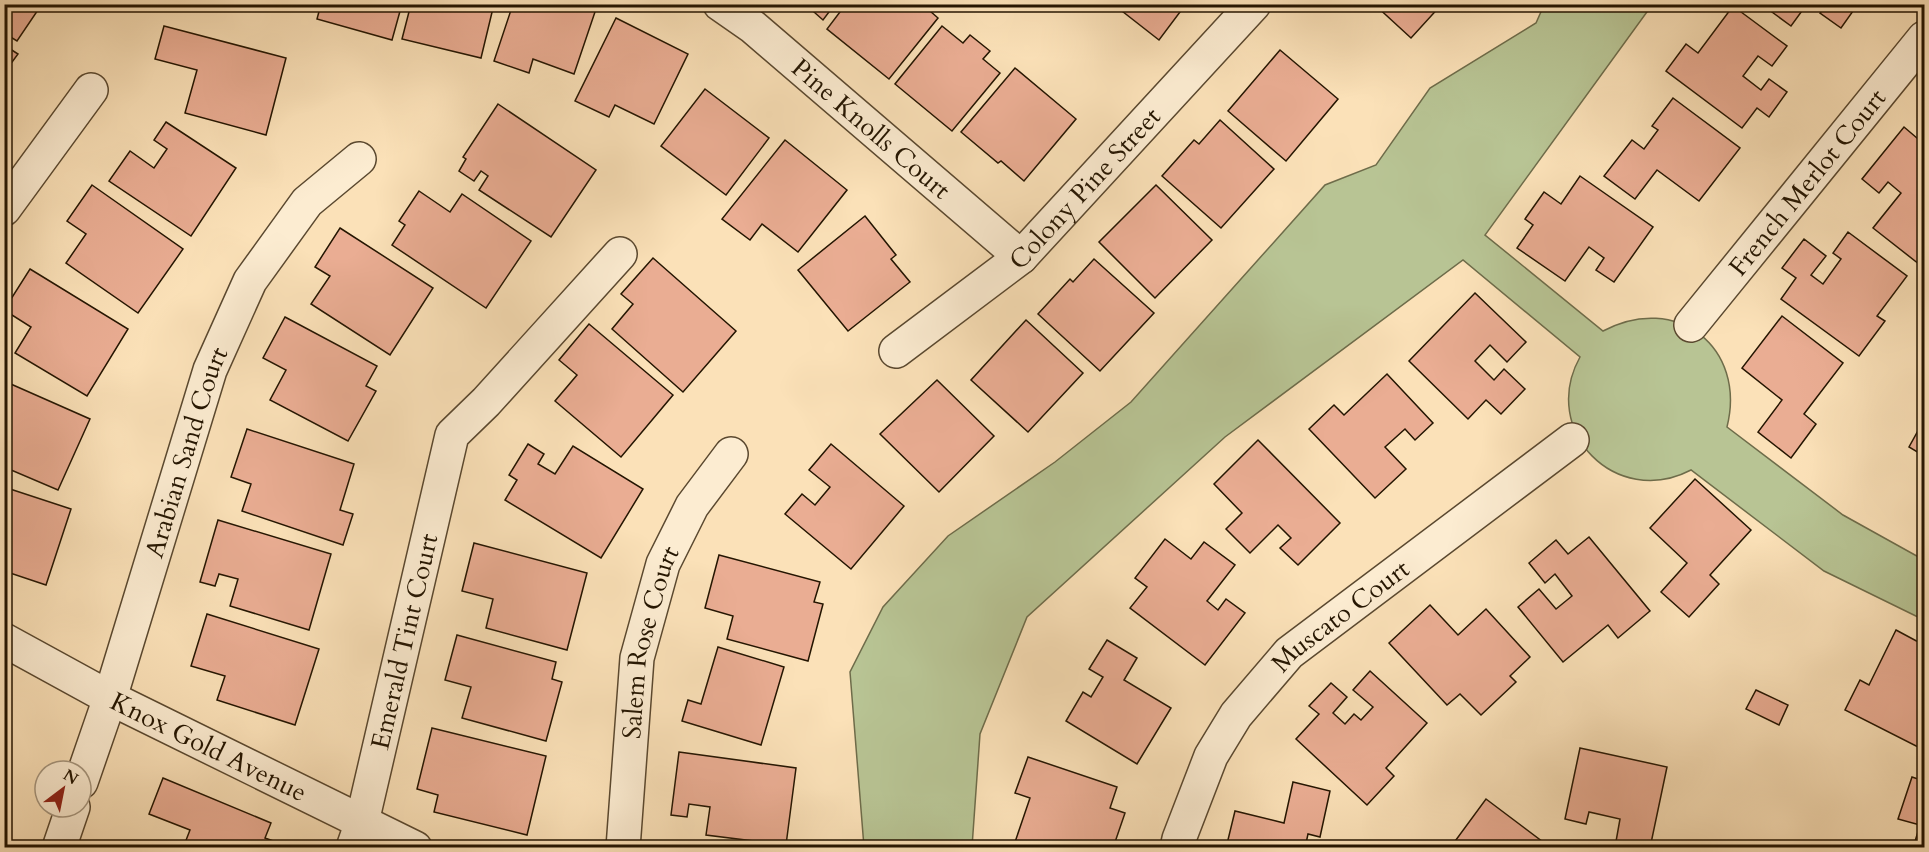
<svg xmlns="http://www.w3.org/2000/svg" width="1929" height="852" font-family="Cardo,serif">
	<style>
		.green { fill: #b8c494; stroke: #6e6c4a; stroke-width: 1.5 }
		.building { fill: #eaad93; stroke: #241501; stroke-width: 1.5 }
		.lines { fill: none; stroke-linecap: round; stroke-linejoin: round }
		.minor-casing { stroke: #5a482f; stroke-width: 36 }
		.minor { stroke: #fcecd1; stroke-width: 33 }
		.labels { text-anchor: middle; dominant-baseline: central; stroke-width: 5; stroke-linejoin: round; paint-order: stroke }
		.street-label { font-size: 26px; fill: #241501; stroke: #fcecd1 }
	</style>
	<rect width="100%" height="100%" fill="#fbe1b8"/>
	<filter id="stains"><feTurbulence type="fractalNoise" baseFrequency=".00333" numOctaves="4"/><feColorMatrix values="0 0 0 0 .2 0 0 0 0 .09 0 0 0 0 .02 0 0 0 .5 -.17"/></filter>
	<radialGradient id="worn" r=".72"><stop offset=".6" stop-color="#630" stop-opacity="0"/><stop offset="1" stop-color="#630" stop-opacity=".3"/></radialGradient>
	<path class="green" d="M1544,5H1652L1485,235L1603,331C1676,292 1747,347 1727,427L1843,515L1924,560V620L1824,571L1691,470C1616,509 1539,431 1580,357L1463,260L1225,437L1027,617L980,734L972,847H864L850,672L883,607L948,536L1055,462L1131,402L1325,185L1376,165L1430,88L1536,23Z"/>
	<g class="building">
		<polygon points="4,4 42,4 17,41 4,33"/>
		<polygon points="321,4 402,4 392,40 317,19"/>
		<polygon points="411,4 494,4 481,58 402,39"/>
		<polygon points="513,4 597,6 574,74 533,59 529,73 494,61"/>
		<polygon points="805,4 835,4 823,20"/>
		<polygon points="846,4 922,4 938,18 889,79 827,29"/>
		<polygon points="1113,4 1186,4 1159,40"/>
		<polygon points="1374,4 1442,4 1411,38"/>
		<polygon points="1761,4 1807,4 1791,26"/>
		<polygon points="1827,4 1858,4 1841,28 1820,13"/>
		<polygon points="1733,6 1787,46 1772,66 1758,56 1743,76 1761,90 1769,79 1787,92 1769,117 1757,108 1742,128 1666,71 1686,44 1698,53"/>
		<polygon points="616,18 688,54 654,124 615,105 609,117 575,101"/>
		<polygon points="164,26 286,58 266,135 185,113 197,70 155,59"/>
		<polygon points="942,26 963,43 970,35 990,51 983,59 1000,73 952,131 895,84"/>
		<polygon points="4,45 18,54 4,73"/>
		<polygon points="1280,50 1338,99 1286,161 1228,111"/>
		<polygon points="1015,68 1076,119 1024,181 1001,161 998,163 961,132"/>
		<polygon points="705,89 769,138 726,195 661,146"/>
		<polygon points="1673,98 1740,148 1699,201 1657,170 1635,199 1604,176 1632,140 1644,149 1658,130 1652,126"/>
		<polygon points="498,104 596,170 551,237 479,190 488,176 481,171 474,181 459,171 466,159 463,157"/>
		<polygon points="1220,120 1274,169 1221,228 1162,176 1194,140 1199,144"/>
		<polygon points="166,122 236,168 191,236 109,181 130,151 154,168 167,149 154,140"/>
		<polygon points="1904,127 1924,144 1924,268 1873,228 1901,193 1888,182 1879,193 1862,179"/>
		<polygon points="785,140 847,190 798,252 762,224 750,240 722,219"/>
		<polygon points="1580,176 1653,227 1614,282 1596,270 1604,258 1589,247 1565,281 1517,248 1533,225 1525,219 1544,192 1561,204"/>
		<polygon points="92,185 183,249 138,313 66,263 86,234 67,221"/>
		<polygon points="1156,185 1212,240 1155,298 1099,242"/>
		<polygon points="419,191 450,212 462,194 531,241 486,308 392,245 405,225 399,221"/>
		<polygon points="865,216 896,255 891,259 910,282 848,331 798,270"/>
		<polygon points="340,228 433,288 390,355 311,304 330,276 315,267"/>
		<polygon points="1848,232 1907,276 1877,316 1885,321 1859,356 1781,299 1796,278 1782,268 1804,239 1826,256 1811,275 1823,284 1841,259 1833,253"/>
		<polygon points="653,258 736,331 683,392 612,329 633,304 621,294"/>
		<polygon points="1094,259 1154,313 1100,371 1038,314 1070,279 1073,282"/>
		<polygon points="30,269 128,329 87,396 15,353 31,327 4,310"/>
		<polygon points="1475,293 1526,342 1507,362 1490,345 1475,361 1494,380 1504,369 1525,389 1501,414 1486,400 1468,419 1409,361"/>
		<polygon points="1782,316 1843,363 1804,414 1816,424 1791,458 1758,432 1782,400 1742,368"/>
		<polygon points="285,317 377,366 366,386 376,391 348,441 270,400 286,370 263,358"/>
		<polygon points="1026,320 1083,373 1028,432 971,380"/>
		<polygon points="589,324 673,395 621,457 555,401 577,375 559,360"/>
		<polygon points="1387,374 1433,423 1415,440 1405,429 1385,447 1406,469 1375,498 1309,429 1334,405 1344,415"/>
		<polygon points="937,380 994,436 939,492 880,434"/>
		<polygon points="4,381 90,419 58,490 4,467"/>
		<polygon points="1924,420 1924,456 1909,447"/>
		<polygon points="247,429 354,464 340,510 353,514 343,545 242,511 251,484 231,477"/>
		<polygon points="1258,440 1340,523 1298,565 1280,548 1291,538 1278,525 1250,553 1226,529 1242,513 1214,484"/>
		<polygon points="528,444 544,454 538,464 555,474 573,446 643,489 601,558 505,500 517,480 509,475"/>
		<polygon points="831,444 904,506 851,569 785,514 802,494 815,505 830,487 809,470"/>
		<polygon points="1695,479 1751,530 1710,575 1719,584 1689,617 1661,592 1687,563 1650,528"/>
		<polygon points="4,487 71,509 46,585 4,571"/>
		<polygon points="218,520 331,554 309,630 230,606 238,579 219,574 215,586 200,582"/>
		<polygon points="1589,537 1650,611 1618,638 1608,625 1563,662 1518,607 1539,589 1556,609 1572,596 1555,574 1545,583 1529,563 1556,540 1568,554"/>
		<polygon points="1165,539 1191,559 1204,542 1235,565 1207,601 1218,610 1226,599 1245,613 1205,665 1130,608 1147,587 1135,578"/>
		<polygon points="474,543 587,573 567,650 486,628 493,599 462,591"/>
		<polygon points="719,555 820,582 814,602 823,604 808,661 727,639 733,616 705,608"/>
		<polygon points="1430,605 1458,635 1486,609 1530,657 1510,676 1516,682 1481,715 1460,694 1447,705 1389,643"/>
		<polygon points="207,614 319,649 295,725 217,700 225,676 191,666"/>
		<polygon points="1896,630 1924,645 1924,750 1845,710 1860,680 1869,685"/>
		<polygon points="457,635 556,662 552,679 562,682 546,741 462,718 471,687 445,680"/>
		<polygon points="1107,640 1137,658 1124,680 1171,708 1137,764 1066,721 1083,692 1091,697 1103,677 1089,669"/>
		<polygon points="718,647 784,667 761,745 682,721 688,700 701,704"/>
		<polygon points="1370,671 1427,723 1386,768 1394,776 1367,805 1296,739 1319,714 1309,706 1331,683 1347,697 1333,713 1345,724 1354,714 1361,720 1373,707 1353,690"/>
		<polygon points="1756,690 1788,705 1779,725 1746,709"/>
		<polygon points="432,728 546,756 527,835 434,812 438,795 417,789"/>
		<polygon points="1580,748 1667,767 1650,848 1615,847 1620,819 1589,812 1586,824 1565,819"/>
		<polygon points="679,752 796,768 786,845 706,835 710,807 689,804 687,817 671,815"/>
		<polygon points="1028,757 1117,787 1110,808 1125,813 1113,848 1013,848 1030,798 1015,793"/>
		<polygon points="1912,777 1924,781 1924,848 1913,848 1920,825 1898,819"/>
		<polygon points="163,778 271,823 265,838 276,842 273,848 183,848 190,830 149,814"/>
		<polygon points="1293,782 1330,791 1320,837 1308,834 1305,848 1226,848 1235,811 1284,823"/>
		<polygon points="1486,799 1551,848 1450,848"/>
	</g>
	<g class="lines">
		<defs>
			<g id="minor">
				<path id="s1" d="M720,4L753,27L1021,257"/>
				<polyline points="4,209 91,90"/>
				<path id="s2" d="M1691,325L1924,38"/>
				<path id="s3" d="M896,351L1021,257L1254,4"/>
				<path id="s4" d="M4,640L110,698L415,848"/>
				<path id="s5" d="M81,782L110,698L210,370L250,281L307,202L359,159"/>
				<polyline points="59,848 73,807"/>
				<path id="s6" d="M353,848L362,822L452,435L486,402L620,254"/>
				<path id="s7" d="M623,848L637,658L663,564L692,506L731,454"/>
				<path id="s8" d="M1177,848L1179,839L1211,756L1236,715L1289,653L1572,440"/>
			</g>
		</defs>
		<use href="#minor" class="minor-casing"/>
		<use href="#minor" class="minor"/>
	</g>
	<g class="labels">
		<g class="street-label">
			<text stroke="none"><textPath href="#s1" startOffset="196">Pine Knolls Court</textPath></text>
			<text stroke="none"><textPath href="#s2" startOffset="184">French Merlot Court</textPath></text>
			<text stroke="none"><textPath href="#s3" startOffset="250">Colony Pine Street</textPath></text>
			<text stroke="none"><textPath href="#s5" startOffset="346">Arabian Sand Court</textPath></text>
			<text stroke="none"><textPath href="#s8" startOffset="291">Muscato Court</textPath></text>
			<text stroke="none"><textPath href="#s6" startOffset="213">Emerald Tint Court</textPath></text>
			<text stroke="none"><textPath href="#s7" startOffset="208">Salem Rose Court</textPath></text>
			<text stroke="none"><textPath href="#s4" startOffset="231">Knox Gold Avenue</textPath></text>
		</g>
	</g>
	<rect width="1929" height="852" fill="none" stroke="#fbe1b8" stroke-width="24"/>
	<rect x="6" y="6" width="1917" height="840" fill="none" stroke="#241501" stroke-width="3"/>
	<rect x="12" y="12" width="1905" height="828" fill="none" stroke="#241501" stroke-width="1.5"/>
	<g transform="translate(63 789) rotate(32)"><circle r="28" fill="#fcecd1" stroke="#a6967e" stroke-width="1.5"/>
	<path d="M0-4.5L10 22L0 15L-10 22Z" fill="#8f2418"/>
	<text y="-9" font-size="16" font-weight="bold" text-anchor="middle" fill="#241501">N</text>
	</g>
	<rect width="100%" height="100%" filter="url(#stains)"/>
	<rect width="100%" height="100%" fill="url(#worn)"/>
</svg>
